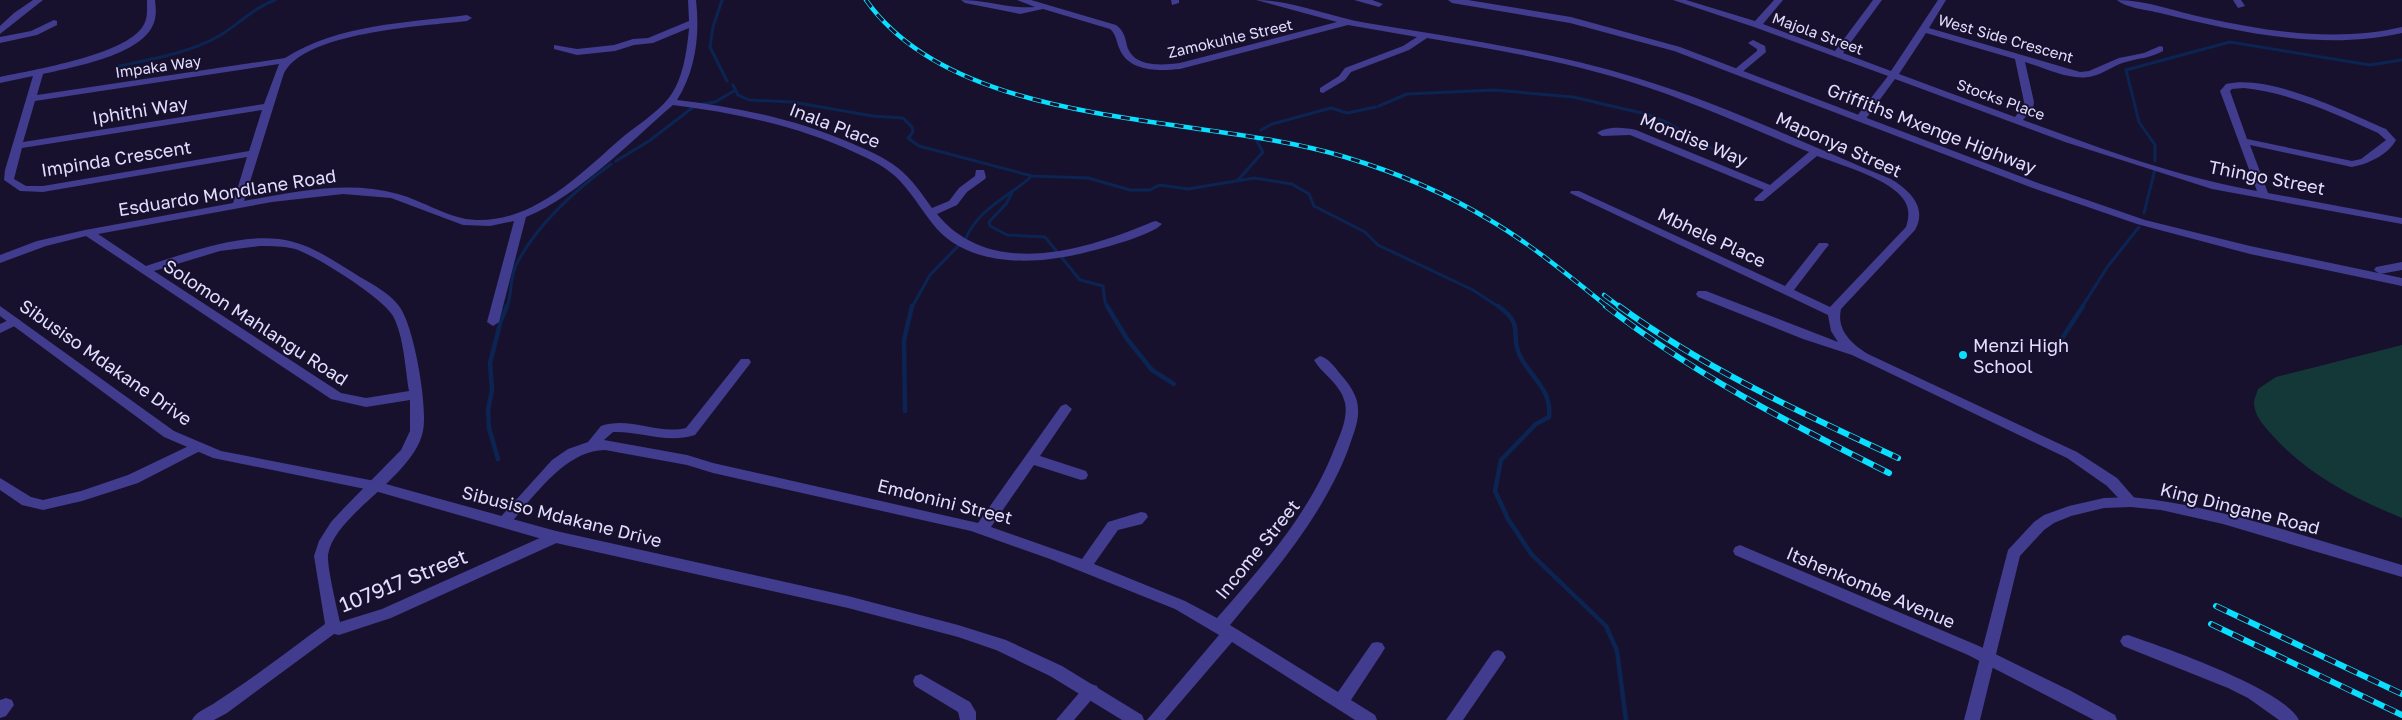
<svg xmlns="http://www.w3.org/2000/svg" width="2402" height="720" font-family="'Golos Text',sans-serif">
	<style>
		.green { fill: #143838 }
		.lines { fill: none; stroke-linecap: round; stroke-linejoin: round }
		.stream-far1 { stroke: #0c2452; stroke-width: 3 }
		.stream { stroke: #0c2452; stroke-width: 4.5 }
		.minor { fill: #413c8d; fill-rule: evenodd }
		.tertiary { fill: #413c8d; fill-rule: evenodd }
		.rail-far1-casing { stroke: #0adfff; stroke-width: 4.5 }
		.rail-casing { stroke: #0adfff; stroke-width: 6 }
		.rail-far1 { stroke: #17112e; stroke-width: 3; stroke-dasharray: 9; stroke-linecap: butt }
		.rail { stroke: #17112e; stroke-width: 4.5; stroke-dasharray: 12; stroke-linecap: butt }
		.poi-dot { fill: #0adfff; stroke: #17112e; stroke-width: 2 }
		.labels { text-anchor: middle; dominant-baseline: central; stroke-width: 4; stroke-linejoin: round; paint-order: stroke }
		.far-street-label { font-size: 15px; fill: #e3deff; stroke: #17112e }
		.street-label { font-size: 18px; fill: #e3deff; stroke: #17112e }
		.poi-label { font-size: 18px; fill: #e3deff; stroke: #17112e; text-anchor: start }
		.near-street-label { font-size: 21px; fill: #e3deff; stroke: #17112e }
	</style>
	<rect width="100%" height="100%" fill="#17112e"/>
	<path class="green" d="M2402,345V518C2355,499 2308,475 2273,436C2265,427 2255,417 2254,404C2254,399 2257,393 2258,389L2276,377Z"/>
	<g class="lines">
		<g class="stream-far1">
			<polyline points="722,0 713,27 710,47 727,81"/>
			<path d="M119,66C153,59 189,53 219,36C239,24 253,8 275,0"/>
			<polyline points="733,85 738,95 749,100 792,102 873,116 903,118 912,127 913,132 908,138 919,146 1032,176 1088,178 1130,190 1150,190 1159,185 1188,189 1254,178 1292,184 1309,194 1314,206 1365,232 1378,245 1473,290 1499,307"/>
			<polyline points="703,104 715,102 734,91"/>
			<polyline points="1379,106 1407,94 1494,90 1573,97 1646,114 1668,123 1730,159"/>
			<polyline points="1261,130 1272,124 1331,108 1347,113 1376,107"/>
			<polyline points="616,161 649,141 696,105"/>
			<polyline points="2155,161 2155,145 2139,122 2126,70 2230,42 2370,65 2402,60"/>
			<polyline points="1238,180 1263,152 1257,141"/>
			<polyline points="1012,193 1006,204 989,222 990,226 1007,235 1045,237 1080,280 1103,286 1105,302 1108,307"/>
			<polyline points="2144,213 2155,169"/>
			<path d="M966,238C979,208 1009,197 1032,176"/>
			<path d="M507,307C512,294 510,278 516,265C537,224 574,191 611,164"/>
			<polyline points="912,307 930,275 960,244"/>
			<polyline points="2082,307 2108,266 2139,227"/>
		</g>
		<g class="stream">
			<polyline points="1107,306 1127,339 1152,370 1174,384"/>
			<path d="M1498,306C1526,326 1509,333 1520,356C1531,378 1552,389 1549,417L1536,424L1501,460L1495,491L1508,519L1532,555L1606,626L1617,651L1626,720"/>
			<polyline points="2052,354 2083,306"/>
			<polyline points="905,411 904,340 912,306"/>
			<polyline points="498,459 489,428 488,410 492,390 490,363 501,320 507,306"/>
		</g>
		<g class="minor">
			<polygon points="33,0 43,0 0,34 0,26 14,13"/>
			<path d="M147,0H155C156,9 157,18 152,27C137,56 73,67 43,74L37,95L285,58C339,24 406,23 467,15L472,18L467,21C425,26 299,32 283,76L244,201C295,192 347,180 398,194C424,201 449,219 476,220C536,222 582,172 624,136C638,125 656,113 668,99C683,81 687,51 689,28L653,43L634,45L615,51L577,55L554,49V45L577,49L614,45L633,39L648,38L689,21L688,0H696C700,34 696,70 677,100C737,107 795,119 851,143C867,150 884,157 898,168C912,179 922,194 932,208L949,201L959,188L975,176L976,170H984L986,177L985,179L967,192L957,205L937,214C991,280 1086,250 1152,222L1156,221L1162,224C1152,235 1107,247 1091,251C1043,264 975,270 937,229C924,214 914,196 900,181C888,168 872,160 856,153C798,126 736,113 673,105C630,142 578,196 526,217L499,322L493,326L487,322L514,221L490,226L463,225L391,198L343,194L272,202L98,234L146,266C188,253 235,234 279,239C310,243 334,261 360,277C374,285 389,293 399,306C414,325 428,407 423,431C414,477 334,514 328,555C327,567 337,608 340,622L382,609L551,533L556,531L561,533L563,537L561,541L391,618L339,635L334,634L227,713L214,720H192C196,711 208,708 216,702C254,678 289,650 325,624L314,556L319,541L331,522L344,508L401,450L410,431V400L366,407L331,399L86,236L46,246L0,263V255L37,241L85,230L233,203L247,157L43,192L20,191L4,180L5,170L33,76L0,83V77C32,70 126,55 143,26C148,19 147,9 147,0ZM279,64L264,104L23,142L35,101ZM262,110L249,151L43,186H26L14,179L22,148ZM260,246C272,246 283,246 295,249C315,255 383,298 393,316C404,337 405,367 409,391L366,398L341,393L154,271L220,251Z"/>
			<path d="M961,0C986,0 1010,9 1035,7L1017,0H1031L1116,25C1124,31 1125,37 1127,46C1134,68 1162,65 1180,63L1337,22L1256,0C1293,0 1330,17 1367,23C1458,38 1549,51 1637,78C1723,104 1808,145 1891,179C1909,190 1928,207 1915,230L1841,309C1836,331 1853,345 1870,355L2077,452L2117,478L2138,502L2136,506H2126L2107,486L2067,458L1852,355L1803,339L1698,297L1696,294L1698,291H1706L1838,342L1831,331L1828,315L1570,193L1571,191H1579L1785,286L1819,243H1827L1829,245L1827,247L1794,290L1830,307L1906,227C1909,218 1910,209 1904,200C1891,179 1840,165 1817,156L1763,201H1755L1754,199L1764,190L1630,135L1602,136L1597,133C1606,126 1624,127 1636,130L1770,185L1809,152C1750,128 1692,101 1631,82C1565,61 1496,50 1427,38L1409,50L1351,72L1345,80L1323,93L1320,92V88L1339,76L1345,68L1403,46L1417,37L1348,25L1180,69C1159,71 1130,72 1120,50C1116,42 1117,35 1110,29L1043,9L1020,14L965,3Z"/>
			<polygon points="1171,0 1179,0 1179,3 1172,5"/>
			<polygon points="1354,0 1372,0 1383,4 1379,7"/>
			<path d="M1673,0H1686L1755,21L1774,0H1783L1763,24L1835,51L1873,0H1882L1843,53L1891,71L1938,0H1946L1929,28L2080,72L2089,71L2119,58L2144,53L2160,46L2163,47V51C2151,58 2139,58 2126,62C2114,65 2105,73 2093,76C2072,82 2045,68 2025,62L2034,102L2033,108L2023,120C2099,148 2177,177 2257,191L2220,91L2226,84C2270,74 2344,111 2386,129L2396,140C2388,155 2368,164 2352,167L2250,145L2268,193L2402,218V224L2212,189L2065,142L1895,79L1865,120H1857V116L1888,76L1754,27ZM1926,33L2015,59L2024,102L2023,107L2015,117L1899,74ZM2244,88C2291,93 2336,114 2378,133L2386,140L2361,159L2352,161L2247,139L2230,91L2232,89Z"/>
			<path d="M2117,0C2146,0 2177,12 2206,18C2269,32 2338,42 2402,27V33C2323,51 2237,32 2160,13C2148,10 2126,8 2117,0Z"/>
			<polygon points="2233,0 2241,0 2245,6 2238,8"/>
			<polygon points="54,20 57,21 57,25 37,35 0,43 0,37 31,31"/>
			<polygon points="1753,40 1765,46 1766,52 1741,73 1735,73 1735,69 1757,51 1757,49 1748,43"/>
			<polygon points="2402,262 2402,270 2380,274 2374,270 2376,267"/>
			<polygon points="15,317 21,321 19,324 0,333 0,324"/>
			<path d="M1320,356C1329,358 1336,369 1342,376C1350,385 1358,397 1358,409C1359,423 1352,437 1348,450C1322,517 1275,571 1230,625L1338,692L1372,643L1377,642L1382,643L1385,648L1382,653L1351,700L1375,715L1377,720H1355L1232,642L1165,720H1147L1219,635L1175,609L1050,559L971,531L713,473L687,465L605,450C565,450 533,498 508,526L503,527L498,526L496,522L552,460L568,449L588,442L601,426C630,416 657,435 686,428L741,359H749L751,362L749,365L695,435C666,444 641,431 613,432L604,440L687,455L713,463L978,523L1061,406L1066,404L1072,409L1040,456L1086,471L1088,475L1086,479L1081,480L1034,465L991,527L1082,559L1108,522L1141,512L1146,513L1148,517L1142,524L1118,530L1094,564L1185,601L1217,618C1263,565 1310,513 1335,447C1341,433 1348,417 1345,403C1341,384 1323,375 1314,360Z"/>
			<polygon points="197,442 202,444 204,447 202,450 138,483 82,501 43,510 22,505 0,490 0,478 31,497 43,500 81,491 128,475"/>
			<polygon points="1740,545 1979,646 2071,691 2115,715 2117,720 2094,720 1968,655 1735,555 1733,551 1735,547"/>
			<path d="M2128,635C2163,647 2284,689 2299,720H2279L2248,698L2228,688L2123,646L2120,641L2123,636Z"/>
			<polygon points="1498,650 1503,652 1506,657 1503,662 1463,720 1446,720 1493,652"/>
			<polygon points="921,674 970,702 976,712 976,720 960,720 958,712 915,686 913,681 915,676"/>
			<polygon points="1091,684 1097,686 1099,691 1074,720 1056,720 1085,686"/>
			<polygon points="6,698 12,700 14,705 6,716 0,718 0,700"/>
		</g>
		<g class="tertiary">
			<polygon points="1448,0 1468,0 1571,17 1680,47 2038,183 2145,220 2250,246 2402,278 2402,286 2250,254 2137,224 2030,187 1674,51 1570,23 1452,3"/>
			<polygon points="0,306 174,431 221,451 375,481 556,531 848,596 958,625 1006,640 1062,666 1142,715 1144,720 1122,720 1050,676 996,650 958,637 848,608 556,543 375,491 213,458 164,437 0,316"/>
			<path d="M2131,497C2221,506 2315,540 2402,565V577L2223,524L2161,510L2131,507L2104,508L2071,516L2054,523L2044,530L2020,556L1980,720H1964L2008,550L2034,522L2044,515L2069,506L2104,498Z"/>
		</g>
		<defs>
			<g id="rail-far1">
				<path d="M866,0C958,131 1203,113 1345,157C1395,172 1443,192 1488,219C1531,244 1569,276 1608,307"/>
				<polyline points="1604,295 1620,307"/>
			</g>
			<g id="rail">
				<path d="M1606,306C1695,375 1789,423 1889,473"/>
				<path d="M1619,306C1705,369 1802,413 1898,458"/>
				<polyline points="2216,606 2402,694"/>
				<polyline points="2211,624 2402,715"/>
			</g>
		</defs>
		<use href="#rail-far1" class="rail-far1-casing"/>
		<use href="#rail" class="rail-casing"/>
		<use href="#rail-far1" class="rail-far1"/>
		<use href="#rail" class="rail"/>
	</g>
	<circle class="poi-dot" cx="1963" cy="355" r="5"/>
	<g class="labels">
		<g class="far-street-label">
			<text transform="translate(1818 33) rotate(20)">Majola Street</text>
			<text transform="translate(1230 38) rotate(-13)">Zamokuhle Street</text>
			<text transform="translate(2006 38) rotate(16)">West Side Crescent</text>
			<text transform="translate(158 66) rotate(-8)">Impaka Way</text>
			<text transform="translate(2001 99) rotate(20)">Stocks Place</text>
		</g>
		<g class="street-label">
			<text transform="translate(140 110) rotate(-9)">Iphithi Way</text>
			<text transform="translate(835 125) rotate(21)">Inala Place</text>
			<text transform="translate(1932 128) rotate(21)">Griffiths Mxenge Highway</text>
			<text transform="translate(1694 139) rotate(22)">Mondise Way</text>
			<text transform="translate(1839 144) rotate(24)">Maponya Street</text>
			<text transform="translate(116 158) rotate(-9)">Impinda Crescent</text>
			<text transform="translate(2267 177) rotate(11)">Thingo Street</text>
			<text transform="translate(227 192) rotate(-9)">Esduardo Mondlane Road</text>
			<text transform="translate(1712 237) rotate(25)">Mbhele Place</text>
			<text transform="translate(256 322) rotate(33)">Solomon Mahlangu Road</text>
			<text transform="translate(106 362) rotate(35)">Sibusiso Mdakane Drive</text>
			<text transform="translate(945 501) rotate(14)">Emdonini Street</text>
			<text transform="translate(2240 508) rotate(14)">King Dingane Road</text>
			<text transform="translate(562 516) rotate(14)">Sibusiso Mdakane Drive</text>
			<text transform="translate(1257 549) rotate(-51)">Income Street</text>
			<text transform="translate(1871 587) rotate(23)">Itshenkombe Avenue</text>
		</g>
		<g class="poi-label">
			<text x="1973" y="345">Menzi High<tspan x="1973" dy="21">School</tspan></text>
		</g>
		<g class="near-street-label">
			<text transform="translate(403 580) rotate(-22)">107917 Street</text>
		</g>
	</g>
</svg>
